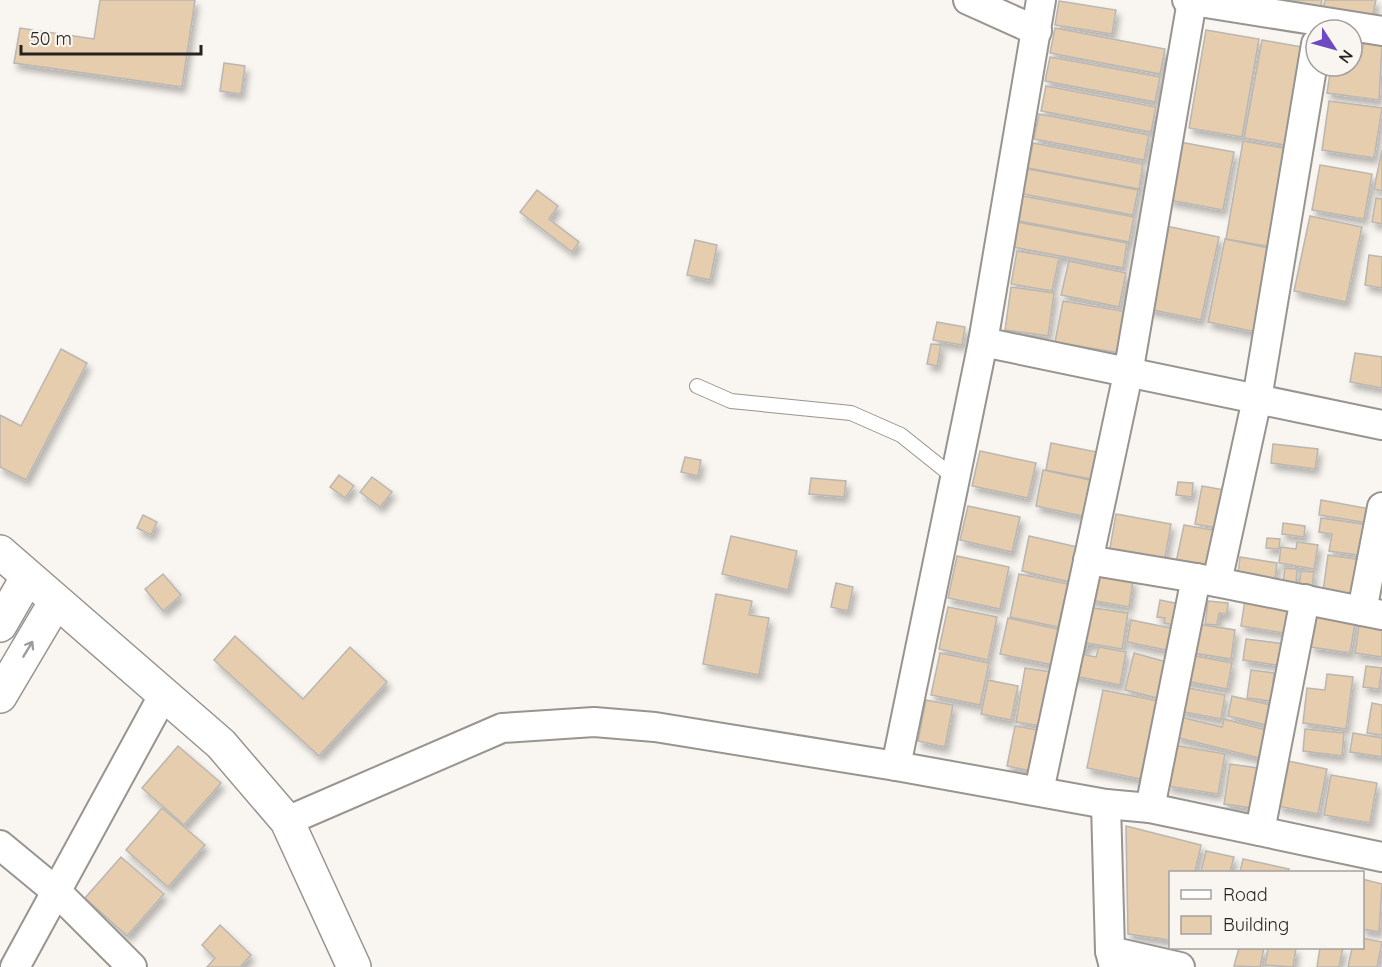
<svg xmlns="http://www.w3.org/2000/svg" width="1382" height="967" font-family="Quicksand,sans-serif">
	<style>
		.building { fill: #e6cdae; stroke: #bab6b1; stroke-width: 1.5; filter: url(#shadow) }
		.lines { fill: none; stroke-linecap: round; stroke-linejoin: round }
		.lane-casing { stroke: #98948f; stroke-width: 16 }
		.street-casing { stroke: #98948f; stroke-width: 32 }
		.secondary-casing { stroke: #98948f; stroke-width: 36 }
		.lane { stroke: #fff; stroke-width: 14 }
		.street { stroke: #fff; stroke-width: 28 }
		.secondary { stroke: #fff; stroke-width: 33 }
		.oneway { stroke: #9d9c9c }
	</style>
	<defs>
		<filter id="shadow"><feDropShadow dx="3.5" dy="6" stdDeviation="3" flood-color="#0004"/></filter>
	</defs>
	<rect width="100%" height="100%" fill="#f9f5f0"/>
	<g class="building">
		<polygon points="100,0 195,0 182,87 14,63 20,28 94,39"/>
		<polygon points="1271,0 1322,0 1318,17"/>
		<polygon points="1325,0 1376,0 1371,23 1322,13"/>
		<polygon points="1059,1 1116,10 1112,34 1055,25"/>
		<polygon points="1055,28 1165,49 1160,74 1050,53"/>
		<polygon points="1206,30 1259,39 1242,137 1189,128"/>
		<polygon points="1262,40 1314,49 1296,147 1244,138"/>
		<polygon points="1364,41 1382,44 1379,100 1327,93 1331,66 1351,69 1353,56 1361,57"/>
		<polygon points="1050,57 1160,77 1155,102 1045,81"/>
		<polygon points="224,63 245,66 241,94 220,91"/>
		<polygon points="1046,86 1156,107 1151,132 1041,111"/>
		<polygon points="1329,101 1382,108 1374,158 1322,150"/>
		<polygon points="1039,114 1149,135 1144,160 1034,139"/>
		<polygon points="1243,141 1295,150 1278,248 1226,239"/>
		<polygon points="1180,142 1234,152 1223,210 1169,200"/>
		<polygon points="1033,143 1143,164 1139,189 1028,168"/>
		<polygon points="1382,150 1382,191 1374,189"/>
		<polygon points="1320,165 1372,174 1364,219 1312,210"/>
		<polygon points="1028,169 1138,190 1133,215 1023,194"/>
		<polygon points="537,190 558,206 549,219 579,242 572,252 520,212"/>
		<polygon points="1023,196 1134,217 1129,242 1019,221"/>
		<polygon points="1376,198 1382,199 1382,224 1372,222"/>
		<polygon points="1310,216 1362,227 1346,302 1294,291"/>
		<polygon points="1017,222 1127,243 1123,268 1013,247"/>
		<polygon points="1166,226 1219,237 1201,320 1148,309"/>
		<polygon points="1225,239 1278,250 1261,333 1208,322"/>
		<polygon points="695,240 717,245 710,280 687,275"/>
		<polygon points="1017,251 1059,258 1052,291 1011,284"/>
		<polygon points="1369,255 1382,257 1382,288 1365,285"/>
		<polygon points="1069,261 1126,273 1119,307 1061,295"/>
		<polygon points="1011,287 1054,293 1048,336 1005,330"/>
		<polygon points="1063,301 1128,312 1120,353 1055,342"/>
		<polygon points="937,322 965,327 962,345 933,340"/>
		<polygon points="931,344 941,345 937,366 927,364"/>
		<polygon points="61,349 87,363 26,480 0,467 0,415 21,426"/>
		<polygon points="1355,353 1382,357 1382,388 1350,382"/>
		<polygon points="1051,443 1107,454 1101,481 1046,470"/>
		<polygon points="1273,444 1318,449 1315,469 1271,463"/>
		<polygon points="980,451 1036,463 1028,498 972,486"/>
		<polygon points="685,457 701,460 698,476 681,472"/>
		<polygon points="1043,470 1099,482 1091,518 1036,506"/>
		<polygon points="339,475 354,486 345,498 330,487"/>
		<polygon points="372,477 392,492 380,507 360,492"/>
		<polygon points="811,478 846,481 844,497 809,494"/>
		<polygon points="1178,482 1193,483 1192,497 1176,495"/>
		<polygon points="1202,486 1230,491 1223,529 1195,524"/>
		<polygon points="1321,500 1376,510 1374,524 1319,515"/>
		<polygon points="968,506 1020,517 1012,552 960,540"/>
		<polygon points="1116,514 1171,524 1163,568 1108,559"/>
		<polygon points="143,515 157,522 151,535 137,528"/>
		<polygon points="1321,518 1370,525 1365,556 1329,551 1332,534 1319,532"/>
		<polygon points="1283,523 1305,526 1304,537 1282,534"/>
		<polygon points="1184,525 1224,532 1210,574 1175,567"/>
		<polygon points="731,536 797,551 788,590 722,574"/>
		<polygon points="1029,536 1082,548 1074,583 1022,571"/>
		<polygon points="1267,538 1280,539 1279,549 1266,548"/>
		<polygon points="1297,542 1318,545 1314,569 1279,563 1281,547 1296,549"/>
		<polygon points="1328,555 1363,560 1356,605 1322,599"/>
		<polygon points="957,556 1009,567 1000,609 948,598"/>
		<polygon points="1240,557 1277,563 1275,580 1238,574"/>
		<polygon points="1285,568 1297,569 1296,583 1283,582"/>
		<polygon points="1301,571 1314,572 1312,587 1299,586"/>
		<polygon points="1094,573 1133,580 1129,607 1089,600"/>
		<polygon points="163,574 181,595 163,611 145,589"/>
		<polygon points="1019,574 1068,584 1058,627 1010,617"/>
		<polygon points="836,583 853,587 848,611 831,607"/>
		<polygon points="716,594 752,601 749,615 769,618 759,675 703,664"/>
		<polygon points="1160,600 1185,605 1181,626 1164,623 1165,618 1157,617"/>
		<polygon points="1245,600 1288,607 1284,633 1241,626"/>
		<polygon points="1208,601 1228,603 1227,614 1219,613 1217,625 1205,624"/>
		<polygon points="948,607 997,617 988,660 939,649"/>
		<polygon points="1087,607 1128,613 1122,649 1087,643 1086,652 1073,650"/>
		<polygon points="1316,612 1356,618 1350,653 1311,647"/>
		<polygon points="1008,618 1066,631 1058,666 1000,654"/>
		<polygon points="1360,618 1382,621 1382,657 1355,653"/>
		<polygon points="1131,620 1171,628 1166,650 1127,642"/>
		<polygon points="1191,623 1235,630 1231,659 1187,652"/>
		<polygon points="235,636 303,699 350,647 387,682 319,756 214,660"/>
		<polygon points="1246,639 1286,644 1283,666 1243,660"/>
		<polygon points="1099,647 1126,652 1120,685 1069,675 1074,653 1096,657"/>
		<polygon points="940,653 989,663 980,705 931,695"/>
		<polygon points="1134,653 1167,662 1157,698 1125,690"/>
		<polygon points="1185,654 1232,663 1227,689 1180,680"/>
		<polygon points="1366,666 1382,668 1379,689 1363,687"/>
		<polygon points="1025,668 1059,673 1042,726 1016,722"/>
		<polygon points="1251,670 1274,673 1271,701 1247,698"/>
		<polygon points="1327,674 1353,677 1346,729 1303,723 1307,688 1325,690"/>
		<polygon points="988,680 1018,686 1011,720 981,714"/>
		<polygon points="1183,687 1225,695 1221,719 1179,711"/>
		<polygon points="1103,690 1163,702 1159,721 1153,719 1140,779 1087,768"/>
		<polygon points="1232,696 1275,706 1270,726 1228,716"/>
		<polygon points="926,700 953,705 945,747 918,741"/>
		<polygon points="1372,703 1382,705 1382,735 1367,733"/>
		<polygon points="1180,717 1222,727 1224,719 1270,731 1263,759 1175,737"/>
		<polygon points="1015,726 1044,731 1036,772 1007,766"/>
		<polygon points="1305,729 1344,733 1342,756 1303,751"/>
		<polygon points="1353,733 1382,738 1382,757 1350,752"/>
		<polygon points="1174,745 1225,754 1218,794 1167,786"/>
		<polygon points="178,746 221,783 184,825 142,788"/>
		<polygon points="1288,761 1327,769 1318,814 1278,806"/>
		<polygon points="1230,764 1265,769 1259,809 1224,804"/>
		<polygon points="1331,775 1377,783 1370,823 1324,815"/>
		<polygon points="162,808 205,845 168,887 126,850"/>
		<polygon points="1126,826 1201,845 1195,872 1170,872 1169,940 1128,934"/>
		<polygon points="1206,851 1234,857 1230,872 1201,872"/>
		<polygon points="121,857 164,894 127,936 85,898"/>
		<polygon points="1243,859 1289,869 1288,872 1240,872"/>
		<polygon points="1362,879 1382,884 1379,932 1362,929"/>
		<polygon points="220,925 251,955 240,967 207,967 215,958 202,945"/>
		<polygon points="1362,938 1382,942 1377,967 1348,967 1352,948 1362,948"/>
		<polygon points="1239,948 1264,948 1260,967 1234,966"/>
		<polygon points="1268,948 1296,948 1293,967 1265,965"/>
		<polygon points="1320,948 1343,948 1339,967 1317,967"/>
	</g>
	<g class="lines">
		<defs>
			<polyline id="lane" points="697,386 731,401 851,413 901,435 956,479"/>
			<g id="street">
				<polyline points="968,0 1037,31"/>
				<polyline points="1187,0 1382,31"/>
				<polyline points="983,342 1382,425"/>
				<polyline points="1088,560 1196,578 1382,615"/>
				<polyline points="1217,582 1257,399 1316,44"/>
				<polyline points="1362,611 1382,507"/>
				<polyline points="896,766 983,342 1041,0"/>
				<polyline points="1039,791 1128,374 1192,1"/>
				<polyline points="1106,804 1110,951 1114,967"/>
				<polyline points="1150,808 1196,578"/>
				<polyline points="287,821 502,728 594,722 655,727 896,766 1106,804 1150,808 1382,857"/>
				<polyline points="1260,831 1305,599"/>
				<polyline points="0,845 58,893 132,967"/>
				<polyline points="1110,951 1180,967"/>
				<polyline points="15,967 164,694"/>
			</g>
			<g id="secondary">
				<polyline points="0,552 221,744 287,821 354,967"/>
				<polyline points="0,625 27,578"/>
				<polyline points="0,696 55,603"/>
			</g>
		</defs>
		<use href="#lane" class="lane-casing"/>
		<use href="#street" class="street-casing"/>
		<use href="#secondary" class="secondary-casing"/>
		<use href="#lane" class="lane"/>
		<use href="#street" class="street"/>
		<use href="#secondary" class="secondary"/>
	</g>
	<defs><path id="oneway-shaft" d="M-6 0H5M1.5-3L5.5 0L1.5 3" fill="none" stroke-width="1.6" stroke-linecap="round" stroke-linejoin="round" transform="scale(1.5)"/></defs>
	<use class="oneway" href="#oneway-shaft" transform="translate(28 649) rotate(-59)"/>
	<rect x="1169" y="871" width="195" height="78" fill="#f9f5f0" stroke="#a4a19e" stroke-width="1.5"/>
	<rect x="1181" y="890" width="30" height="9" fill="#ffffff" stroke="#a4a19e" stroke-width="1.5"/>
	<text x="1223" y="901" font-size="18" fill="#252422">Road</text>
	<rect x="1181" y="916" width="30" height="18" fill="#e6cdae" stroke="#a4a19e" stroke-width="1.5"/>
	<text x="1223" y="931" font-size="18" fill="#252422">Building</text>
	<g transform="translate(1334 48) rotate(126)"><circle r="28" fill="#f9f5f0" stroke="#a4a19e" stroke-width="1.5"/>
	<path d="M0-4.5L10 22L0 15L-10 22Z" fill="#6d49c2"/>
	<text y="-9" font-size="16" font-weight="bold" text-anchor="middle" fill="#252422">N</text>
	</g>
	<path d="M21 45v9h180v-9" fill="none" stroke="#252422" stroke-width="3"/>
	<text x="30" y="45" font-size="18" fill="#252422" stroke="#f9f5f0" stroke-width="4.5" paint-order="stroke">50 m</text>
</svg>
